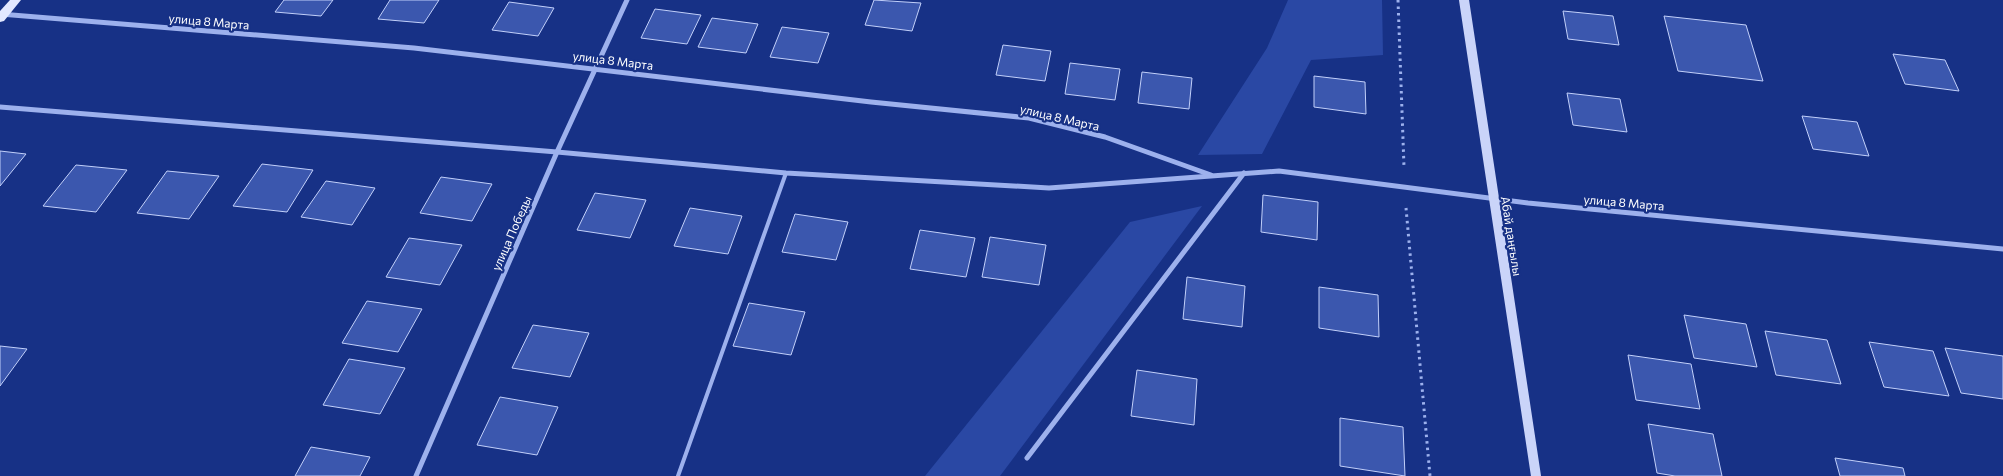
<svg xmlns="http://www.w3.org/2000/svg" width="2003" height="476" font-family="Commissioner,sans-serif">
	<style>
		.green { fill: #2a48a4 }
		.building { fill: #3b57ae; stroke: #c2d0fa }
		.lines { fill: none; stroke-linecap: round; stroke-linejoin: round }
		.path { stroke: #9db1ed; stroke-width: 3; stroke-dasharray: 2.5 4; stroke-linecap: butt }
		.service { stroke: #9db1ed; stroke-width: 4 }
		.minor { stroke: #9db1ed; stroke-width: 5 }
		.secondary { stroke: #cad4f9; stroke-width: 10 }
		.primary { fill: #e3e8ff; fill-rule: evenodd }
		.labels { text-anchor: middle; dominant-baseline: central; stroke-width: 4.5; stroke-linejoin: round; paint-order: stroke }
		.street-label { font-size: 12px; fill: #fff; stroke: #173186 }
	</style>
	<rect width="100%" height="100%" fill="#173186"/>
	<g class="green">
		<polygon points="1288,0 1382,0 1383,55 1311,60 1262,154 1198,155 1267,48"/>
		<polygon points="1202,206 1000,476 925,476 1130,222"/>
	</g>
	<g class="building">
		<polygon points="284,0 333,0 321,16 275,12"/>
		<polygon points="390,0 439,0 424,23 378,19"/>
		<polygon points="874,0 921,3 912,31 865,25"/>
		<polygon points="509,2 554,8 538,36 492,30"/>
		<polygon points="655,9 701,15 687,44 641,38"/>
		<polygon points="1563,11 1613,16 1619,45 1568,39"/>
		<polygon points="1664,16 1746,25 1763,81 1678,71"/>
		<polygon points="712,18 758,24 746,53 698,47"/>
		<polygon points="782,27 829,33 818,63 770,57"/>
		<polygon points="1003,45 1051,51 1045,81 996,75"/>
		<polygon points="1893,54 1945,60 1959,91 1905,84"/>
		<polygon points="1070,63 1120,69 1115,100 1065,94"/>
		<polygon points="1142,72 1192,78 1189,109 1138,103"/>
		<polygon points="1314,76 1365,82 1366,114 1314,107"/>
		<polygon points="1567,93 1620,99 1627,132 1573,125"/>
		<polygon points="1802,116 1857,122 1869,156 1813,149"/>
		<polygon points="0,151 26,154 0,186"/>
		<polygon points="262,164 313,170 287,212 233,206"/>
		<polygon points="76,165 127,170 96,212 43,206"/>
		<polygon points="167,171 219,176 189,219 137,213"/>
		<polygon points="441,177 492,184 472,221 420,213"/>
		<polygon points="326,181 375,188 352,225 301,217"/>
		<polygon points="595,193 646,200 630,238 577,230"/>
		<polygon points="1263,195 1318,202 1317,240 1261,232"/>
		<polygon points="690,208 742,216 728,254 674,246"/>
		<polygon points="795,214 848,222 836,260 782,252"/>
		<polygon points="920,230 975,238 966,277 910,269"/>
		<polygon points="990,237 1046,245 1039,285 982,277"/>
		<polygon points="409,238 462,245 440,285 386,277"/>
		<polygon points="1187,277 1245,286 1242,327 1183,319"/>
		<polygon points="1319,287 1378,295 1379,337 1319,328"/>
		<polygon points="367,301 422,309 398,352 342,343"/>
		<polygon points="749,303 805,312 791,355 733,346"/>
		<polygon points="1684,315 1746,324 1757,367 1694,358"/>
		<polygon points="533,325 589,333 570,377 512,368"/>
		<polygon points="1765,331 1827,340 1841,384 1776,375"/>
		<polygon points="1869,342 1933,351 1949,396 1884,387"/>
		<polygon points="0,346 27,349 0,386"/>
		<polygon points="1945,348 2003,356 2003,399 1961,393"/>
		<polygon points="1628,355 1691,364 1700,409 1636,400"/>
		<polygon points="349,359 405,368 380,414 323,405"/>
		<polygon points="1137,370 1197,379 1194,425 1131,416"/>
		<polygon points="500,397 558,407 537,455 477,445"/>
		<polygon points="1340,418 1403,427 1405,476 1340,466"/>
		<polygon points="1648,424 1713,434 1722,476 1675,476 1657,473"/>
		<polygon points="311,447 370,457 360,476 295,476"/>
		<polygon points="1835,458 1903,468 1905,476 1840,476"/>
	</g>
	<g class="lines">
		<g class="path">
			<polyline points="1398,0 1404,167"/>
			<polyline points="1406,208 1430,476"/>
		</g>
		<polyline class="service" points="678,476 786,173"/>
		<g class="minor">
			<polyline points="0,14 414,48 871,102 1029,118 1105,137 1211,175"/>
			<polyline points="0,107 557,152 786,173 1049,188 1279,171 1528,203 2003,249"/>
			<polyline points="1027,458 1244,173"/>
			<polyline points="416,476 557,152 627,0"/>
		</g>
		<polyline class="secondary" points="1464,0 1536,476"/>
		<polygon class="primary" points="10,0 21,0 4,21 0,22 0,11"/>
	</g>
	<g class="labels">
		<g class="street-label">
			<text transform="translate(209 21) rotate(5)">улица 8 Марта</text>
			<text transform="translate(613 60) rotate(7)">улица 8 Марта</text>
			<text transform="translate(1060 117) rotate(13)">улица 8 Марта</text>
			<text transform="translate(1624 202) rotate(5)">улица 8 Марта</text>
			<text transform="translate(511 233) rotate(-66)">улица Победы</text>
			<text transform="translate(1512 236) rotate(81)">Абай даңғылы</text>
		</g>
	</g>
</svg>
